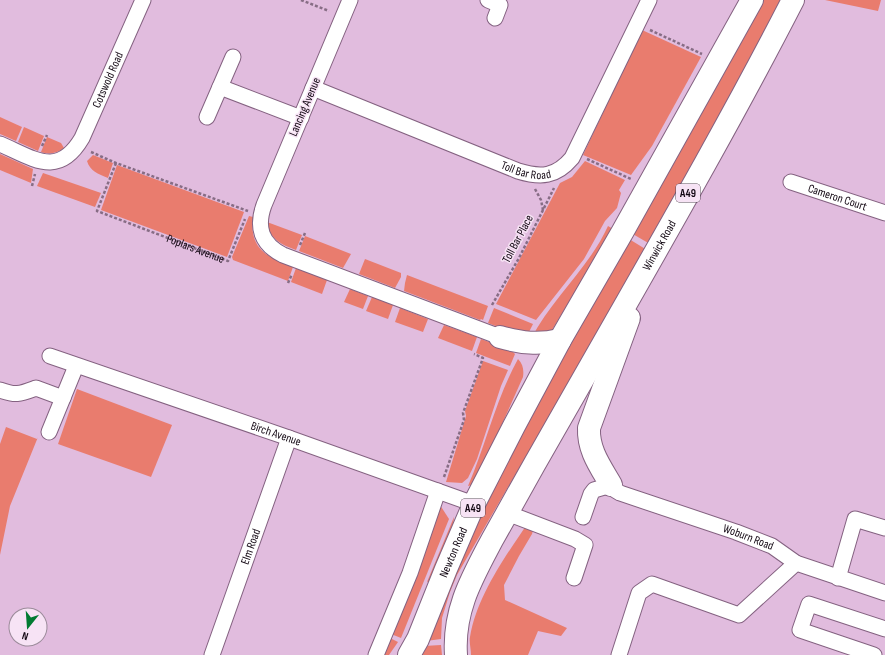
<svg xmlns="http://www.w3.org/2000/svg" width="885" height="655" font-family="'Sofia Sans Condensed',sans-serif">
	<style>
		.green { fill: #e97c6e }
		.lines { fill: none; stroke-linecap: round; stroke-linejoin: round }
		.minor-casing { stroke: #846281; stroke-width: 17 }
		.highway-casing { stroke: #846281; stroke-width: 24 }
		.path { stroke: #876d85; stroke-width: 2.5; stroke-dasharray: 3 2; stroke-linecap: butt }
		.minor { stroke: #fff; stroke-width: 15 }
		.highway { stroke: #fff; stroke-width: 22 }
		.labels { text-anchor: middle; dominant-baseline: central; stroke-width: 3; stroke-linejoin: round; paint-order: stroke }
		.shield { fill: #f7e3f5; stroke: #574956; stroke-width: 1 }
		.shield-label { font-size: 11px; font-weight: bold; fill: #120712 }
		.street-label { font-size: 12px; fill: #120712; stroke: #f7e3f5 }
	</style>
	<rect width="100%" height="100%" fill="#e1bcde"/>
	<g class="green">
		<polygon points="761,0 783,0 650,244 631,233"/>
		<polygon points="825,0 881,0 878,11"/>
		<polygon points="642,30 701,57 652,146 631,175 583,155"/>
		<polygon points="0,117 22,127 16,141 0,134"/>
		<polygon points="24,127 44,136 38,151 18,142"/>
		<path d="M47,137L61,143L64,148C57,153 50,155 41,152Z"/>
		<polygon points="0,154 33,169 31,183 0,170"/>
		<path d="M93,155L113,163L108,178C98,174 90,171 87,161Z"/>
		<polygon points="585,161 625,180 619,190 621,193 617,208 605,221 584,259 536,320 496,304 560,183 572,177"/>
		<polygon points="117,165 244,212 227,257 101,210"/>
		<polygon points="43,173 101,193 95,207 37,186"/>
		<path d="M249,216L253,217C249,249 267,257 293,267L288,281L233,260L232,257Z"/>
		<path d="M267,222L302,235L296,250C282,245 269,239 267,222Z"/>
		<path d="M608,226L613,229L552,330L549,333L531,339C552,298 589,268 608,226Z"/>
		<polygon points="305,236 351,254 343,268 299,251"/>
		<polygon points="629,239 647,250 490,518 457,575 450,592 442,618 441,639 426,641 479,514 547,384"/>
		<polygon points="365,259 401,273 401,277 395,288 359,274"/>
		<polygon points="296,268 327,280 322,294 291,282"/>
		<polygon points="407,275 488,306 483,320 481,319 480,320 404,291 405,283"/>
		<polygon points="350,289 368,296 363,309 344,302"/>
		<polygon points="372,297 393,305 388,319 366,311"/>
		<polygon points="400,308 428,319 423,332 395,322"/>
		<polygon points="494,308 533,324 526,338 488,323"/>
		<polygon points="444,325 477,337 472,351 438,338"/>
		<polygon points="481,339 511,350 515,354 510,366 476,353"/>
		<path d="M518,359C523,364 524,370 523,377L479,476L472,485L468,486C486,444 496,399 518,359Z"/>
		<polygon points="483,361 508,370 501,386 477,459 468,478 462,483 446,482 466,416 465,411"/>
		<polygon points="77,389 172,425 151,477 58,444"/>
		<polygon points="6,427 37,439 38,437 10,506 0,555 0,444"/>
		<polygon points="440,505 449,519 401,638 391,634"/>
		<polygon points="454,517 453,528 430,581 427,582"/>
		<path d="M530,520L536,521L532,534L519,556L504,585L505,600L567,628L561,636L538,631L528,655H471C471,649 469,642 470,637C477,595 507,554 530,520Z"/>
		<polygon points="390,638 398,642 389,655 381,655"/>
		<polygon points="441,645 442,655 418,655 424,646"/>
	</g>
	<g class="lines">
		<defs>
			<g id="minor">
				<path d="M350,0L264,205C256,227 261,244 283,255L500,337"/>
				<polyline points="488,0 500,5 495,18"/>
				<polyline points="220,87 301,118"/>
				<path id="s2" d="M313,88L518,171C541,178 556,177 572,158L649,0"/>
				<polyline points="207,117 233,57"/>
				<path id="s3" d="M0,144C33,158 58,179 82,138L143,0"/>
				<path id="s4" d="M791,182L885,213"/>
				<path id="s5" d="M50,356L289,438L474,504"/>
				<path d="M0,390C16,396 20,394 36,388L63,398"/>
				<polyline points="49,432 76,366"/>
				<polyline points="507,513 575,539 585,545 574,578"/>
				<path id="s6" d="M583,517L591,494L594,490L611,485L615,490L620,493L736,532L772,546L796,563L885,593"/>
				<polyline points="838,578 855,519 885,528"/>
				<path id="s7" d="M212,655L289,438"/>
				<polyline points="376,655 410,573 438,491"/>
				<polyline points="619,655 639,593 652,584 739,615 796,563"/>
				<polyline points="874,655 800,630 809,604 885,629"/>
			</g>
			<g id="highway">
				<path d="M500,337C521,343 539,345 560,340"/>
				<path d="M611,485C600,466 588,450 589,428L629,318"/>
				<path id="s8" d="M409,655L418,639L446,569L474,504L514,426L560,340L623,231L752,0"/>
				<path id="s9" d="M456,655C453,610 472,578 492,540C506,515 520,490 534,465C561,418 588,370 615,323C676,216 737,109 793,0"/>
			</g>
		</defs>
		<use href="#minor" class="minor-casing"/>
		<use href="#highway" class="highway-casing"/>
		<g class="path">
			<polyline points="301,0 329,11"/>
			<polyline points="650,30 702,54"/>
			<polyline points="42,146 47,135"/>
			<polyline points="91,152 116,163 248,211"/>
			<polyline points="587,159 631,179"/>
			<path id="s1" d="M116,163L97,211L228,261L245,219"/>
			<polyline points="32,186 35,174"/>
			<polyline points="535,189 541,200 543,210"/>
			<polyline points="300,245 305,233"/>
			<polyline points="288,283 292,274"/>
			<polyline points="492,305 519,258 554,188"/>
			<polyline points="444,477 464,420 463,413 483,358 474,354"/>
		</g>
		<use href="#minor" class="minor"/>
		<use href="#highway" class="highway"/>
	</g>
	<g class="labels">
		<g class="shield">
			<rect x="676" y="184" width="24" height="18" rx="3"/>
			<rect x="461" y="499" width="24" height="18" rx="3"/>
		</g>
		<g class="shield-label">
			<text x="688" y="193">A49</text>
			<text x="473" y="508">A49</text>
		</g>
		<g class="street-label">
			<text stroke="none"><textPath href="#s3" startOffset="159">Cotswold Road</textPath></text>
			<text transform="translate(305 107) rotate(-67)">Lancing Avenue</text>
			<text stroke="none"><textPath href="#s2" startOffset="229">Toll Bar Road</textPath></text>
			<text stroke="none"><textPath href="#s4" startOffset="49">Cameron Court</textPath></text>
			<text transform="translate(518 239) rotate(-62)">Toll Bar Place</text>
			<text stroke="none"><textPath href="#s9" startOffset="461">Winwick Road</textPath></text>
			<text stroke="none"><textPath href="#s1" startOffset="157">Poplars Avenue</textPath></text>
			<text stroke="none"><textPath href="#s5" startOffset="239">Birch Avenue</textPath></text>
			<text stroke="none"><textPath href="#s6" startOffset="195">Woburn Road</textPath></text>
			<text stroke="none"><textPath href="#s7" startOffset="115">Elm Road</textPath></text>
			<text stroke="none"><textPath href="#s8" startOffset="112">Newton Road</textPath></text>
		</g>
	</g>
	<g transform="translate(28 627) rotate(197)"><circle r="19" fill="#f7e3f5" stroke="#9b8b9a"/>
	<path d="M0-3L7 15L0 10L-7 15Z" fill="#027b32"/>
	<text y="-6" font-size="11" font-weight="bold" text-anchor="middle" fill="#120712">N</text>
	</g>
</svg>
